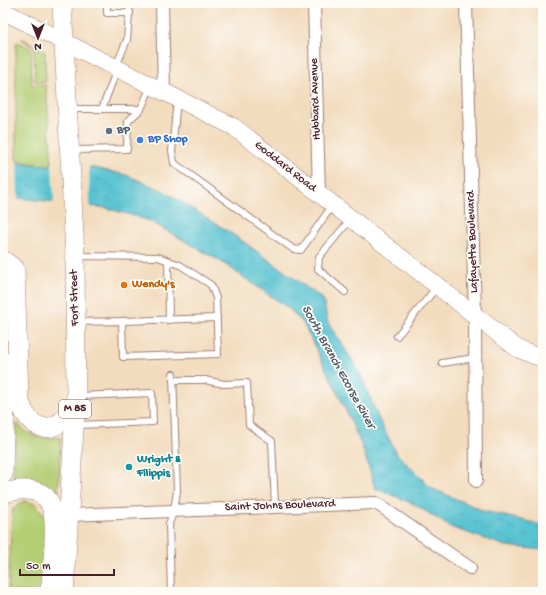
<svg xmlns="http://www.w3.org/2000/svg" width="546" height="595" font-family="'Gochi Hand',sans-serif">
	<style>
		.grass { fill: #b3cd72; stroke: #7e764e }
		.water { fill: url(#water-ripples); stroke: #51717e }
		.pier { fill: #f3dcbe }
		.lines { fill: none; stroke-linecap: round; stroke-linejoin: round }
		.lane-casing { stroke: #9e7e74; stroke-width: 8 }
		.street-casing { stroke: #9e7e74; stroke-width: 14 }
		.secondary-casing { stroke: #9e7e74; stroke-width: 18 }
		.primary-casing { stroke: #9e7e74; stroke-width: 20 }
		.lane { stroke: #fff; stroke-width: 6 }
		.street { stroke: #fff; stroke-width: 12 }
		.secondary { stroke: #fff; stroke-width: 17 }
		.primary { stroke: #fff; stroke-width: 19 }
		.service-dot { fill: #5c6f8a; stroke: #fdfcf7; stroke-width: 1.5 }
		.shop-dot { fill: #3f7fe0; stroke: #fdfcf7; stroke-width: 1.5 }
		.food-dot { fill: #e8710a; stroke: #fdfcf7; stroke-width: 1.5 }
		.culture-dot { fill: #0f9aa8; stroke: #fdfcf7; stroke-width: 1.5 }
		.labels { text-anchor: middle; dominant-baseline: central; stroke-width: 3.5; stroke-linejoin: round; paint-order: stroke }
		.shield { fill: #fdfcf7; stroke: #806168; stroke-width: 1 }
		.shield-label { font-size: 11px; font-weight: bold; fill: #4a1f2b }
		.street-label { font-size: 12px; fill: #4a1f2b; stroke: #fdfcf7 }
		.service-label { font-size: 12px; font-weight: bold; fill: #4e5e75; stroke: #fdfcf7; text-anchor: start }
		.shop-label { font-size: 12px; font-weight: bold; fill: #366cbe; stroke: #fdfcf7; text-anchor: start }
		.food-label { font-size: 12px; font-weight: bold; fill: #c56008; stroke: #fdfcf7; text-anchor: start }
		.culture-label { font-size: 12px; font-weight: bold; fill: #0d838f; stroke: #fdfcf7; text-anchor: start }
		.water-label { font-size: 13px; font-style: italic; fill: #4f5865; stroke: #fdfcf7 }
	</style>
	<defs>
		<pattern id="water-ripples" width="26" height="14" patternUnits="userSpaceOnUse"><rect width="26" height="14" fill="#58c3d1"/><path d="M2 4q2-2 4 0t4 0M15 11q2-2 4 0t4 0" fill="none" stroke="#4ea7b4"/></pattern>
	</defs>
	<rect width="100%" height="100%" fill="#fdfcf7"/>
	<filter id="ink" filterUnits="userSpaceOnUse"><feTurbulence type="fractalNoise" baseFrequency=".025" numOctaves="2"/><feDisplacementMap in="SourceGraphic" scale="8" xChannelSelector="R" yChannelSelector="G"/><feConvolveMatrix kernelMatrix="1 2 1 2 8 2 1 2 1" color-interpolation-filters="sRGB"/></filter>
	<filter id="wash" filterUnits="userSpaceOnUse"><feTurbulence type="fractalNoise" baseFrequency=".012" numOctaves="4" result="noise"/><feDisplacementMap in="SourceGraphic" scale="16" xChannelSelector="R" yChannelSelector="G"/><feGaussianBlur stdDeviation="0.9" result="paint"/><feColorMatrix in="noise" values="0 0 0 0 0 0 0 0 0 0 0 0 0 0 0 0 0 1.4 0 .05"/><feComposite in="paint" operator="in"/></filter>
	<g filter="url(#wash)">
		<rect width="100%" height="100%" fill="#f3dcbe"/>
		<g class="grass">
			<polygon points="21,39 24,39 45,52 46,82 35,82 34,48"/>
			<polygon points="18,42 31,49 32,85 46,85 52,165 33,164 16,160 16,43"/>
			<path d="M17,423C24,432 36,439 48,438C53,438 57,437 61,438L58,495C44,482 31,483 13,482Z"/>
			<polygon points="24,501 36,504 49,522 48,592 8,592 12,514 13,509"/>
		</g>
		<polygon class="water" points="3,159 29,164 90,167 126,175 164,191 234,235 323,299 328,322 359,371 380,422 397,454 431,488 484,511 543,525 543,550 506,546 450,527 414,504 375,488 363,449 343,404 303,323 288,308 220,261 148,220 106,208 3,196"/>
		<g class="pier">
			<polygon points="3,157 17,160 18,199 3,197"/>
			<polygon points="52,163 89,166 90,208 54,204"/>
		</g>
	</g>
	<g filter="url(#ink)">
		<g class="lines">
			<defs>
				<g id="lane">
					<polyline points="107,3 107,13 130,13"/>
					<polyline points="116,66 127,40 130,3"/>
					<polyline points="177,100 172,151 174,163 293,249 301,250 332,206"/>
					<polyline points="69,109 141,109"/>
					<polyline points="102,109 117,69"/>
					<polyline points="72,150 127,149 128,121 141,109 151,86"/>
					<polyline points="168,260 169,320"/>
					<polyline points="345,292 318,269 319,257 350,220"/>
					<polyline points="122,321 217,318"/>
					<polyline points="77,322 122,321 123,357 218,354 216,298 211,285 180,265 158,257 78,256"/>
					<polyline points="397,336 436,288"/>
					<polyline points="3,338 5,338"/>
					<polyline points="442,363 474,358"/>
					<polyline points="173,380 205,380 224,384 247,383 249,425 272,441 275,506"/>
					<polyline points="76,425 153,422 152,393 78,396"/>
					<polyline points="171,592 169,524 174,510 177,491 173,374"/>
				</g>
				<g id="street">
					<polyline points="162,3 164,92"/>
					<polyline points="314,3 319,194"/>
					<polyline points="466,3 475,315 476,481"/>
					<polyline points="69,515 376,503 470,568"/>
				</g>
				<polyline id="secondary" points="3,11 234,127 518,349 535,356 543,357"/>
				<g id="primary">
					<polyline points="62,3 75,256 76,396 64,592"/>
					<path d="M3,260L15,269L19,398C28,434 59,439 74,403"/>
					<polyline points="3,474 6,362"/>
					<path d="M3,494C18,488 44,486 51,506C58,522 52,573 50,592"/>
				</g>
			</defs>
			<use href="#lane" class="lane-casing"/>
			<use href="#street" class="street-casing"/>
			<use href="#secondary" class="secondary-casing"/>
			<use href="#primary" class="primary-casing"/>
			<use href="#lane" class="lane"/>
			<use href="#street" class="street"/>
			<use href="#secondary" class="secondary"/>
			<use href="#primary" class="primary"/>
		</g>
	</g>
	<circle class="service-dot" cx="109" cy="131" r="4"/>
	<circle class="shop-dot" cx="140" cy="140" r="4"/>
	<circle class="food-dot" cx="124" cy="285" r="4"/>
	<circle class="culture-dot" cx="129" cy="467" r="4"/>
	<g class="labels">
		<rect class="shield" x="59" y="400" width="32" height="18" rx="3"/>
		<g class="shield-label">
			<text x="75" y="409">M 85</text>
		</g>
		<g class="street-label">
			<text transform="translate(316 99) rotate(-92)">Hubbard Avenue</text>
			<text transform="translate(285 167) rotate(38)">Goddard Road</text>
			<text transform="translate(473 242) rotate(-92)">Lafayette Boulevard</text>
			<text transform="translate(75 298) rotate(-91)">Fort Street</text>
			<text transform="translate(280 506) rotate(-2)">Saint Johns Boulevard</text>
		</g>
		<g class="service-label">
			<text x="117" y="131">BP</text>
		</g>
		<g class="shop-label">
			<text x="148" y="140">BP Shop</text>
		</g>
		<g class="food-label">
			<text x="132" y="285">Wendy's</text>
		</g>
		<g class="culture-label">
			<text x="137" y="460">Wright &amp;<tspan x="137" dy="14">Filippis</tspan></text>
		</g>
		<g class="water-label">
			<text transform="translate(338 367) rotate(61)">South Branch Ecorse River</text>
		</g>
	</g>
	<rect width="546" height="595" fill="none" stroke="#fdfcf7" stroke-width="16"/>
	<g transform="translate(38 38) rotate(180)" stroke="#fdfcf7" stroke-width="3" paint-order="stroke">
	<path d="M0-3L7 15L0 10L-7 15Z" fill="#4a1f2b"/>
	<text y="-6" font-size="11" font-weight="bold" text-anchor="middle" fill="#4a1f2b">N</text>
	</g>
	<path d="M20 569v6h94v-6" fill="none" stroke="#4a1f2b" stroke-width="2"/>
	<text x="26" y="569" font-size="12" fill="#4a1f2b" stroke="#fdfcf7" stroke-width="3" paint-order="stroke">50 m</text>
</svg>
